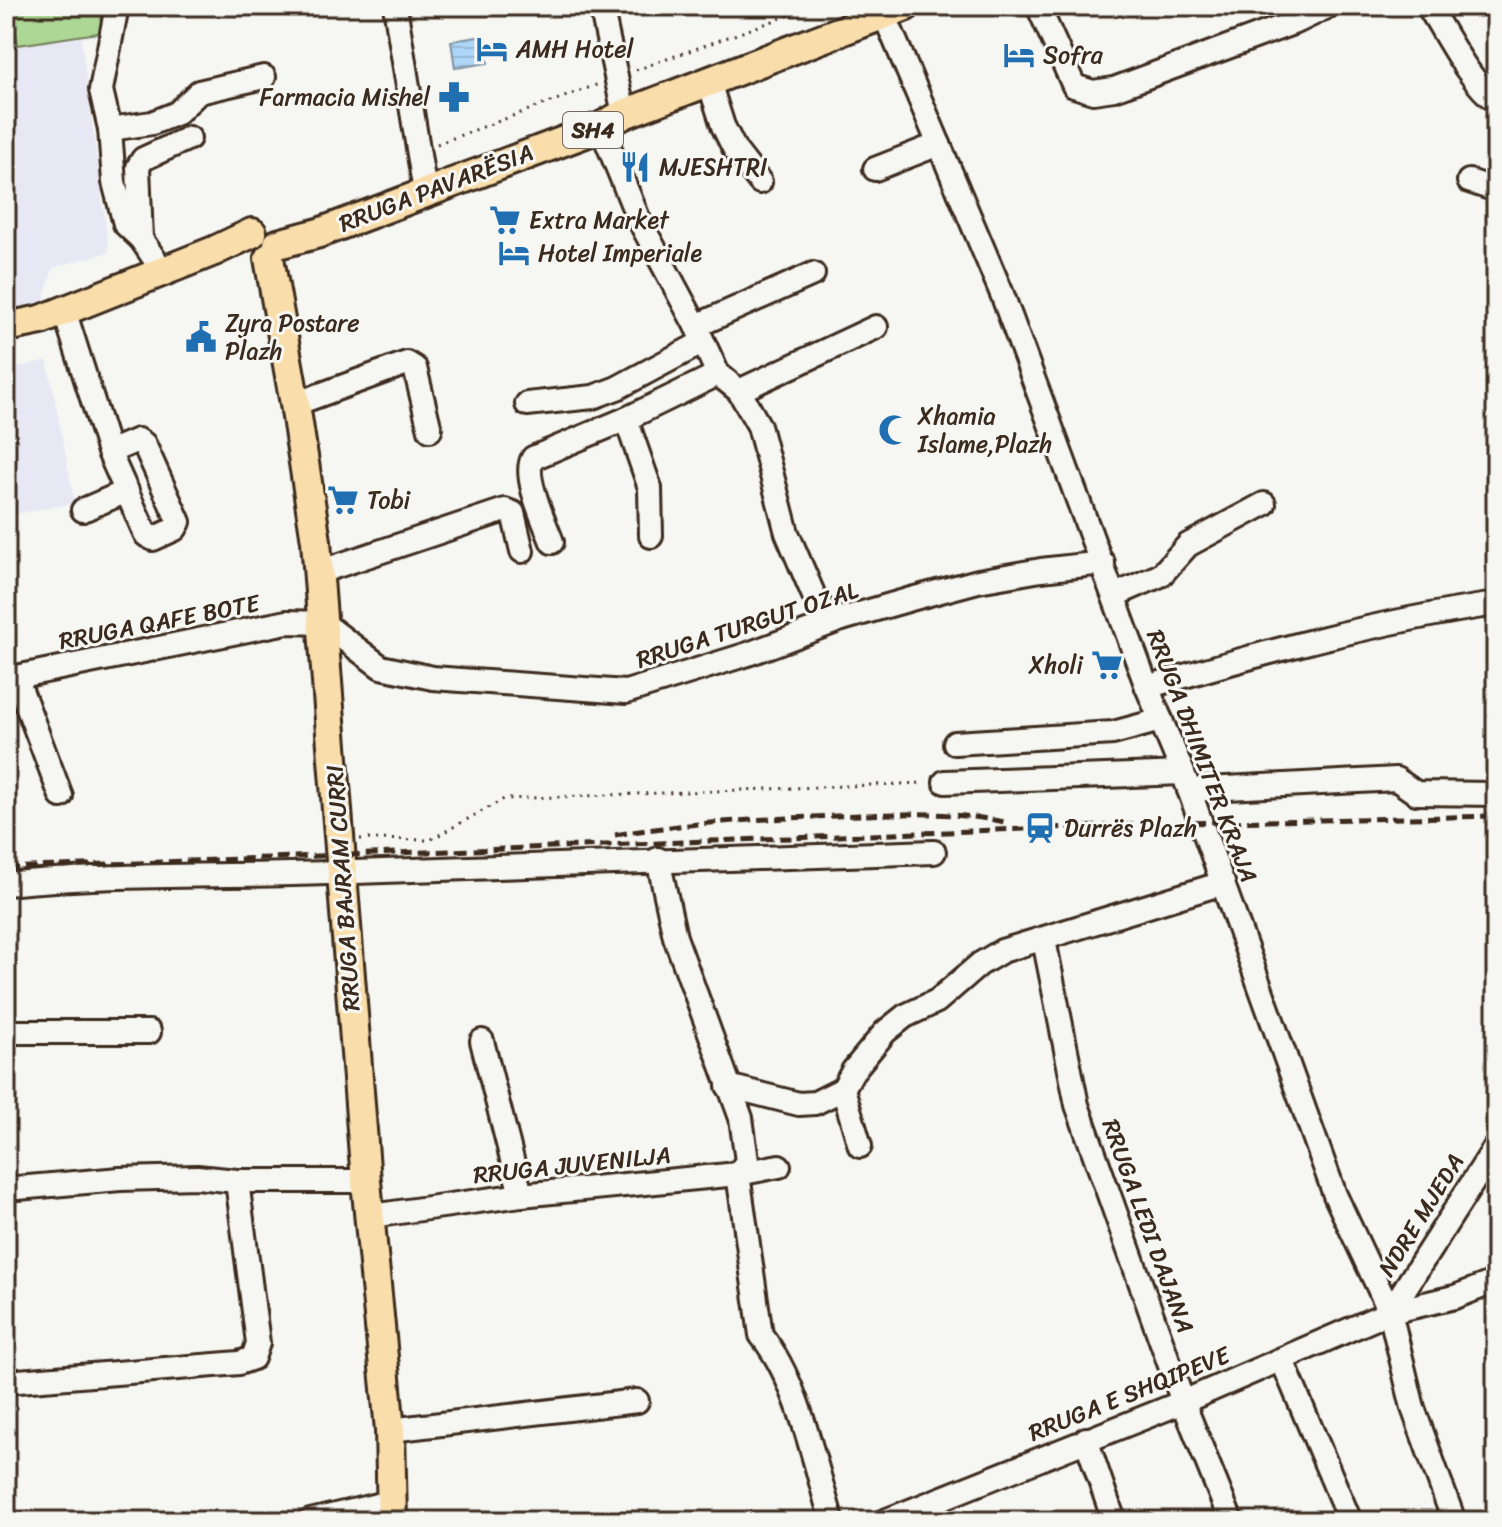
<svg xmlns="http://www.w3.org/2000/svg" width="1502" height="1527" font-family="Sriracha,sans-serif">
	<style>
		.built { fill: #e8e8f4 }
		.park { fill: #add795; stroke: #74805a; stroke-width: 2 }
		.water { fill: url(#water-rules); stroke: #7f91a1; stroke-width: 2 }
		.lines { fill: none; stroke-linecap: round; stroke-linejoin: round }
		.minor-casing { stroke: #3b2a1e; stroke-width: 28 }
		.major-casing { stroke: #3b2a1e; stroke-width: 34 }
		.path { stroke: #3b2a1e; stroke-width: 3; stroke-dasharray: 2 6; stroke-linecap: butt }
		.minor { stroke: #f6f6f2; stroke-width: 22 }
		.major { stroke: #f9deab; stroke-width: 28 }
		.rail { stroke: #3b2a1e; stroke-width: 5; stroke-dasharray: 12 6; stroke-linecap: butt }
		.labels { text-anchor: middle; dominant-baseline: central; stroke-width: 6; stroke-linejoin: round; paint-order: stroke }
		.shield { fill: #f6f6f2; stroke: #73675e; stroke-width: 2 }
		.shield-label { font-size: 22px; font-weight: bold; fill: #3b2a1e }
		.poi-label { font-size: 24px; fill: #3b2a1e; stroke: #f6f6f2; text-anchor: start }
		.street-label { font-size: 24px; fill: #3b2a1e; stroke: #f6f6f2 }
	</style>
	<defs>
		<pattern id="water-rules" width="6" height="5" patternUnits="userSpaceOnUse" patternTransform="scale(2)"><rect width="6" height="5" fill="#add6f8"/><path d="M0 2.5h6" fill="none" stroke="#96b8d4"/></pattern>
	</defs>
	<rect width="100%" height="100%" fill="#f6f6f2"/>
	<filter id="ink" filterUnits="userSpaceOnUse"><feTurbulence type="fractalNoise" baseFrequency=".0125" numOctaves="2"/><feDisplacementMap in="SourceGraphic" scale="16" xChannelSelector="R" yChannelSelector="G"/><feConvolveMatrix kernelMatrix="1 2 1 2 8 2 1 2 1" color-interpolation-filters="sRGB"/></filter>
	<g filter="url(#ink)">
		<g class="built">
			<polygon points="6,6 108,6 111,34 81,38 109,252 53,268 45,295 47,305 8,323"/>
			<polygon points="47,360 75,503 6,516 6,370"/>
		</g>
		<polygon class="park" points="12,6 100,6 104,32 18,45"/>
		<polygon class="water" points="484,36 488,63 455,68 451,41"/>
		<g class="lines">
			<defs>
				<g id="minor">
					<polyline points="117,6 101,90 110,129 114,182 125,224 141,239 162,270"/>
					<polyline points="395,6 425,192"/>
					<polyline points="601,6 624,114"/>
					<polyline points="1038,6 1074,86 1093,92 1114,89 1298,21 1329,6"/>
					<path d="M1428,6C1447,35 1469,82 1496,101"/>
					<polyline points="884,14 1002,294 1147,687 1183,773 1335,1195 1390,1312 1413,1408 1454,1521"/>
					<polyline points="709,82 723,126 735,150 760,182"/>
					<polyline points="601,127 638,218 696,326 718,374 739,391 759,426 787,533 817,603 827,613 842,619"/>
					<polyline points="110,129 152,123 177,113 199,92 264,77"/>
					<polyline points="875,169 939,144"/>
					<polyline points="1469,181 1487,187 1496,185"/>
					<polyline points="141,239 138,167 143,159 189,138"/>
					<polyline points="64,310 109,452 146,535 153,539 175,529 179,522 144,444 138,440 109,452"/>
					<polyline points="696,326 813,274"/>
					<polyline points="739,391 876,327"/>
					<polyline points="295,404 407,363 415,368 430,430"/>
					<polyline points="527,404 593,397 617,388 703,342"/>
					<polyline points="626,419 650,488 651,536"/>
					<polyline points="83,510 127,491"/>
					<path d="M552,542C545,523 522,475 533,458L626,419L718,374"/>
					<polyline points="319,572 505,510 513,513 522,551"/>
					<polyline points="1115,595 1161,575 1188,545 1264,504"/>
					<polyline points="16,677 61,796"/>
					<polyline points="6,679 287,622 323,623 381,667 433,678 626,692 748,654 842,619 911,599 978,581 1041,570 1103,563"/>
					<path d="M1147,687C1262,653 1378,621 1496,604"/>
					<polyline points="955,743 1113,733 1161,720"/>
					<polyline points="945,782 1183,773"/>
					<polyline points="1189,790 1396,779 1416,793 1496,794"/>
					<path d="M658,859L675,937L741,1118L747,1161L738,1174L761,1335C799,1382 814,1463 832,1521"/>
					<path d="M6,884C111,873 221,877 327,873C529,867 731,858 934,852"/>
					<polyline points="1044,940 1077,1105 1183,1402 1231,1521"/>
					<polyline points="6,1032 149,1032"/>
					<polyline points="482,1041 521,1195"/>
					<polyline points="728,1086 799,1104 815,1103 843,1089"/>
					<polyline points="860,1146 843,1089 853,1071 885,1032 905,1016 937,1001 980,964 1002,951 1223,883"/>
					<polyline points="6,1189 120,1179 197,1177 237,1181 366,1181"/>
					<polyline points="371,1216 521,1195 738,1174 779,1166"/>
					<polyline points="1390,1312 1496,1146"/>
					<polyline points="1282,1360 1350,1521"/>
					<polyline points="6,1382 239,1363 253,1358 258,1343 237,1181"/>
					<polyline points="390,1430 637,1401"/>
					<polyline points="1086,1439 1114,1521"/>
					<polyline points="310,1521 390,1502"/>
					<polyline points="885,1521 1183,1402 1390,1312 1455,1297 1496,1281"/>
				</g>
				<g id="major">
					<polyline points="278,244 319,233 601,127 624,114 906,6"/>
					<polyline points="269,258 295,404 316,541 366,1181 390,1430 392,1521"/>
					<polyline points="6,327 41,320 214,251 252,233"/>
				</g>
			</defs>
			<use href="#minor" class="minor-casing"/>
			<use href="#major" class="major-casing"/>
			<g class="path">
				<polyline points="636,70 815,6"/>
				<polyline points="437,144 599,84"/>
				<polyline points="360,839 430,840 504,799 925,783"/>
			</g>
			<use href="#minor" class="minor"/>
			<use href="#major" class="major"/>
			<g class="rail">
				<path d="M615,835C689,822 762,819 836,816C896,814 950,810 1009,823"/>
				<polyline points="6,868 1180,823 1496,816"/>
			</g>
		</g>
	</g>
	<defs>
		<symbol id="hotel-bare" viewBox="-9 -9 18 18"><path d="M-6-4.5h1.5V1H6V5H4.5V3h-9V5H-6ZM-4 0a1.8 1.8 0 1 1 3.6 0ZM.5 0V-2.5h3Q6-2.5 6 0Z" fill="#1f6fb2" stroke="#f6f6f2" stroke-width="2.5" paint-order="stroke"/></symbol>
		<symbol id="pharmacy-bare" viewBox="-9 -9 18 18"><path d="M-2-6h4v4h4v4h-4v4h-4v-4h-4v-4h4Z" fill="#1f6fb2" stroke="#f6f6f2" stroke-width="2.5" paint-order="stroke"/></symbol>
		<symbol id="restaurant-bare" viewBox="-9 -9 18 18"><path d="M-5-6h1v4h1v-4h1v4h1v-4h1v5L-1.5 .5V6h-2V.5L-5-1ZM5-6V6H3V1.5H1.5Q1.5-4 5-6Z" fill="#1f6fb2" stroke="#f6f6f2" stroke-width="2.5" paint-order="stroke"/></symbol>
		<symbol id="supermarket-bare" viewBox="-9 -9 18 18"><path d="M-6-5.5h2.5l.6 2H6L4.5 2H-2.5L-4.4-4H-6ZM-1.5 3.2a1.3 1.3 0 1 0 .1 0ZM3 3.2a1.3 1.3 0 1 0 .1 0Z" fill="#1f6fb2" stroke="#f6f6f2" stroke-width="2.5" paint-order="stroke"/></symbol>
		<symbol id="civic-bare" viewBox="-9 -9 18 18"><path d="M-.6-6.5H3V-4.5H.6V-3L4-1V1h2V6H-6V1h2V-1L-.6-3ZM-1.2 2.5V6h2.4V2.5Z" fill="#1f6fb2" stroke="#f6f6f2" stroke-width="2.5" paint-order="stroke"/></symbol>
		<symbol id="mosque-bare" viewBox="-9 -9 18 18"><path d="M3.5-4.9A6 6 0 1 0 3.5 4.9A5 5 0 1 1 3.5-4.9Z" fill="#1f6fb2" stroke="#f6f6f2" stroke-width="2.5" paint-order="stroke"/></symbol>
		<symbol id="station-bare" viewBox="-9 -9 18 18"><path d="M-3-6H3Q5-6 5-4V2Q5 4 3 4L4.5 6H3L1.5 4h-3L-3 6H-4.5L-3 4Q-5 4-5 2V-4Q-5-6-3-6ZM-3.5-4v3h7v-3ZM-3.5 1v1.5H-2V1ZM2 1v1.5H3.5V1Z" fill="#1f6fb2" stroke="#f6f6f2" stroke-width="2.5" paint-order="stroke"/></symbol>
	</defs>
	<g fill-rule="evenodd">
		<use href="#hotel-bare" x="470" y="27" width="44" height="44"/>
		<use href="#hotel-bare" x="997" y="33" width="44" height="44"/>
		<use href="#pharmacy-bare" x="432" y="75" width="44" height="44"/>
		<use href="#restaurant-bare" x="613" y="145" width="44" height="44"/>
		<use href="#supermarket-bare" x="483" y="198" width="44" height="44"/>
		<use href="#hotel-bare" x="492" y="231" width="44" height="44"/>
		<use href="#civic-bare" x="179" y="315" width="44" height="44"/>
		<use href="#mosque-bare" x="872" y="408" width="44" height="44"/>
		<use href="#supermarket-bare" x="321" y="478" width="44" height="44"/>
		<use href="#supermarket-bare" x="1085" y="643" width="44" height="44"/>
		<use href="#station-bare" x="1018" y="806" width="44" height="44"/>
	</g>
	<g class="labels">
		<rect class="shield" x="563" y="112" width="60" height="36" rx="6"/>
		<g class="shield-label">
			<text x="593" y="130">SH4</text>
		</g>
		<g class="poi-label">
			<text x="516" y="49">AMH Hotel</text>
			<text x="1043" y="55">Sofra</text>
			<text x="430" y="97" text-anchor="end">Farmacia Mishel</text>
			<text x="659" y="167">MJESHTRI</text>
			<text x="529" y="220">Extra Market</text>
			<text x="538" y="253">Hotel Imperiale</text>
			<text x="225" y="323">Zyra Postare<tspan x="225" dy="28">Plazh</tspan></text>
			<text x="918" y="416">Xhamia<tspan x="918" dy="28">Islame,Plazh</tspan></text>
			<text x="367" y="500">Tobi</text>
			<text x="1083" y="665" text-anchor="end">Xholi</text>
			<text x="1064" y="828">Durrës Plazh</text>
		</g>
		<g class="street-label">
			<text transform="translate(436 188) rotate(-21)">RRUGA PAVARËSIA</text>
			<text transform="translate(159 622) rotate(-11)">RRUGA QAFE BOTE</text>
			<text transform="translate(747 625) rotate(-18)">RRUGA TURGUT OZAL</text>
			<text transform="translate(1202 756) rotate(69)">RRUGA DHIMITER KRAJA</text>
			<text transform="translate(343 888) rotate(-94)">RRUGA BAJRAM CURRI</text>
			<text transform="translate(572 1165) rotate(-6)">RRUGA JUVENILJA</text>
			<text transform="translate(1421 1215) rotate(-58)">NDRE MJEDA</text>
			<text transform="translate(1148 1226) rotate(70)">RRUGA LEDI DAJANA</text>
			<text transform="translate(1129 1394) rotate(-22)">RRUGA E SHQIPEVE</text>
		</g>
	</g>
	<rect width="1502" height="1527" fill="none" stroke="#f6f6f2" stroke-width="32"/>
	<rect x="16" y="16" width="1470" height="1495" fill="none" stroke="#3b2a1e" stroke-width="3" filter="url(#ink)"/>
</svg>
